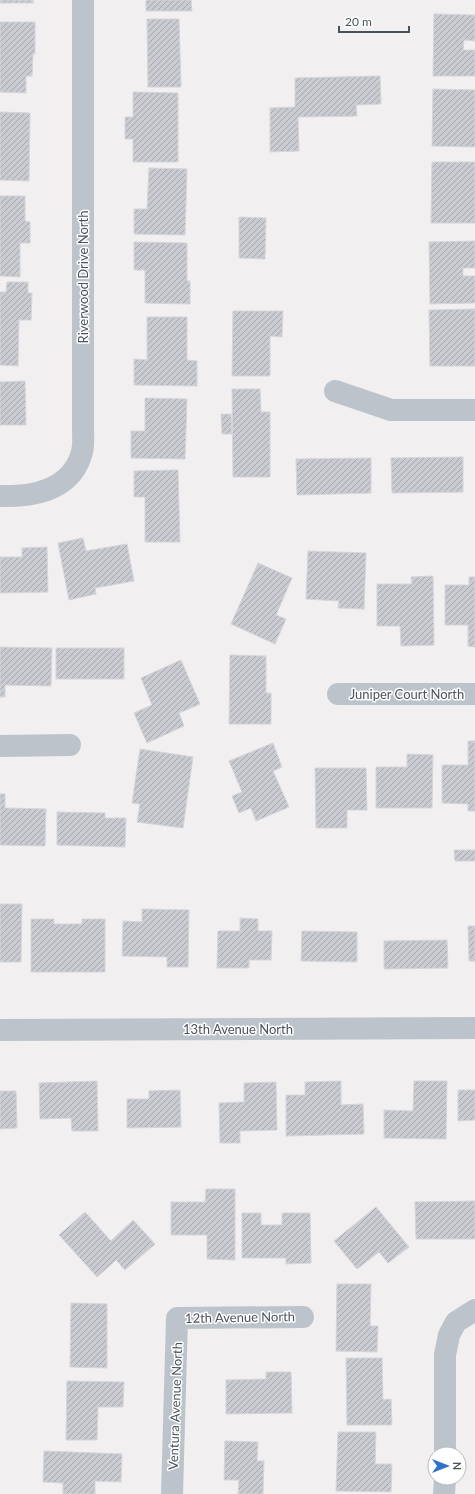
<svg xmlns="http://www.w3.org/2000/svg" width="475" height="1494" font-family="Lato,sans-serif">
	<style>
		.building { fill: url(#building-hatch); stroke: #d4d5da }
		.lines { fill: none; stroke-linecap: round; stroke-linejoin: round }
		.minor { stroke: #bcc3ca; stroke-width: 22 }
		.labels { text-anchor: middle; dominant-baseline: central; stroke-width: 3; stroke-linejoin: round; paint-order: stroke }
		.street-label { font-size: 13px; fill: #49525a; stroke: #fff }
	</style>
	<defs>
		<pattern id="building-hatch" width="6" height="6" patternUnits="userSpaceOnUse"><rect width="6" height="6" fill="#c9cbd1"/><path d="M-1 1l2-2M0 6l6-6M5 7l2-2" fill="none" stroke="#a5a7ad"/></pattern>
	</defs>
	<rect width="100%" height="100%" fill="#f1efef"/>
	<g class="building">
		<rect x="0" y="0" width="33" height="3"/>
		<polygon points="146,0 191,0 192,11 146,11"/>
		<polygon points="434,14 475,15 475,41 464,40 463,50 475,50 475,76 433,76"/>
		<polygon points="147,19 179,19 181,87 148,87"/>
		<polygon points="0,22 35,22 35,54 33,54 32,76 26,76 26,93 0,92"/>
		<polygon points="380,76 381,104 356,105 357,116 298,117 299,151 270,152 270,108 295,107 295,78"/>
		<polygon points="433,89 475,90 475,147 432,146"/>
		<polygon points="133,92 178,93 178,162 133,162 133,139 125,139 125,117 133,117"/>
		<polygon points="0,112 30,113 29,181 0,180"/>
		<polygon points="432,162 475,162 475,223 431,223"/>
		<polygon points="149,168 187,169 185,235 134,234 134,209 147,209"/>
		<polygon points="0,196 25,196 25,221 30,222 30,243 20,243 20,277 0,276"/>
		<polygon points="239,217 266,218 265,259 239,258"/>
		<polygon points="475,241 475,268 463,268 463,276 475,276 475,303 430,304 429,242"/>
		<polygon points="134,242 187,243 187,281 190,281 190,304 145,303 145,270 134,270"/>
		<polygon points="7,282 28,282 28,293 32,293 31,320 19,320 18,366 0,365 0,292 6,292"/>
		<polygon points="475,309 475,366 430,366 429,310"/>
		<polygon points="233,311 283,311 282,337 270,336 270,376 232,376"/>
		<polygon points="147,317 187,317 187,360 197,361 197,386 134,385 134,359 147,360"/>
		<polygon points="25,381 26,425 0,425 0,382"/>
		<polygon points="232,389 260,389 261,412 270,412 270,477 233,477"/>
		<polygon points="145,398 187,399 185,459 131,458 131,431 145,431"/>
		<polygon points="221,414 231,414 232,434 222,434"/>
		<polygon points="463,457 463,492 392,493 391,458"/>
		<polygon points="371,458 371,493 297,495 296,459"/>
		<polygon points="178,470 180,542 145,542 145,497 134,497 134,471"/>
		<polygon points="83,538 86,551 127,544 134,581 95,588 96,594 69,600 58,543"/>
		<polygon points="47,547 48,592 0,593 0,557 22,557 22,548"/>
		<polygon points="308,551 366,553 364,609 338,608 339,601 306,599"/>
		<polygon points="258,563 292,578 276,615 286,619 275,644 231,624"/>
		<polygon points="433,576 434,645 401,646 400,626 377,626 377,584 412,584 411,577"/>
		<polygon points="469,577 475,577 475,647 468,646 468,625 445,625 445,585 469,585"/>
		<polygon points="0,647 52,648 51,686 5,685 5,697 0,697"/>
		<rect x="56" y="648" width="68" height="31"/>
		<polygon points="230,655 266,656 266,693 271,693 271,724 229,724"/>
		<polygon points="181,660 200,704 179,713 184,726 147,743 134,713 152,705 141,678"/>
		<polygon points="468,741 475,741 475,811 468,811 468,804 442,803 442,765 468,765"/>
		<polygon points="273,743 282,767 273,771 289,807 256,821 251,808 239,813 232,796 242,792 229,761"/>
		<polygon points="140,749 193,757 183,828 137,822 140,804 132,803"/>
		<polygon points="407,754 433,755 432,808 376,808 376,767 407,767"/>
		<polygon points="315,768 366,768 367,810 347,810 347,828 316,828"/>
		<polygon points="0,794 5,794 5,808 46,809 45,846 0,845"/>
		<polygon points="57,812 105,813 105,818 126,818 125,847 57,845"/>
		<polygon points="454,850 475,850 475,861 455,861"/>
		<polygon points="0,904 22,904 21,962 0,962"/>
		<polygon points="142,909 189,910 188,967 167,967 167,957 122,956 123,921 142,922"/>
		<polygon points="240,918 258,919 258,931 272,931 271,960 249,960 249,968 217,968 218,931 240,931"/>
		<polygon points="31,919 54,919 54,924 82,924 82,919 105,919 105,972 31,972"/>
		<polygon points="468,926 475,926 475,961 469,961"/>
		<polygon points="302,931 357,932 357,962 301,961"/>
		<polygon points="447,940 448,968 384,969 384,941"/>
		<polygon points="97,1081 98,1131 72,1131 71,1118 40,1119 39,1083"/>
		<polygon points="341,1081 341,1105 363,1104 364,1134 286,1136 286,1095 305,1095 305,1082"/>
		<polygon points="414,1081 447,1081 446,1139 384,1138 384,1110 413,1111"/>
		<polygon points="276,1082 277,1130 240,1131 240,1143 220,1143 219,1103 244,1102 244,1083"/>
		<polygon points="180,1090 181,1127 127,1128 127,1099 149,1099 149,1091"/>
		<polygon points="458,1090 475,1090 475,1120 458,1121"/>
		<polygon points="0,1091 16,1091 17,1128 0,1129"/>
		<polygon points="206,1189 235,1189 235,1260 207,1259 207,1235 171,1235 171,1202 205,1202"/>
		<polygon points="475,1201 475,1239 416,1239 415,1202"/>
		<polygon points="376,1207 409,1247 388,1263 379,1252 357,1269 334,1241"/>
		<polygon points="85,1212 111,1241 133,1220 155,1244 125,1270 116,1260 97,1277 59,1235"/>
		<polygon points="242,1213 261,1213 261,1225 282,1225 282,1213 310,1213 311,1263 286,1264 286,1258 242,1258"/>
		<polygon points="337,1284 371,1284 370,1326 378,1326 377,1352 336,1351"/>
		<polygon points="71,1303 107,1304 107,1368 70,1367"/>
		<polygon points="346,1358 382,1358 383,1400 391,1399 392,1425 347,1425"/>
		<polygon points="266,1372 291,1372 292,1413 226,1414 226,1380 266,1379"/>
		<polygon points="67,1381 124,1382 123,1407 98,1407 97,1440 66,1440"/>
		<polygon points="338,1432 376,1432 375,1464 392,1464 391,1492 336,1491"/>
		<polygon points="225,1441 258,1442 257,1461 264,1461 263,1494 238,1494 239,1480 224,1480"/>
		<polygon points="44,1451 122,1454 121,1482 95,1481 95,1494 63,1494 63,1483 43,1482"/>
	</g>
	<g class="lines">
		<g class="minor">
			<polyline points="335,391 391,410 475,410"/>
			<path d="M0,496C34,497 72,490 82,452C84,444 83,435 83,427V0"/>
			<polyline points="338,694 475,694"/>
			<polyline points="0,746 70,745"/>
			<polyline points="0,1030 475,1028"/>
			<polyline points="445,1454 445,1355 449,1335 456,1322 475,1310"/>
			<polyline points="172,1494 177,1318 303,1317"/>
			<polyline points="444,1494 445,1478"/>
		</g>
	</g>
	<g class="labels">
		<g class="street-label">
			<text transform="translate(83 277) rotate(-90)">Riverwood Drive North</text>
			<text x="407" y="694">Juniper Court North</text>
			<text x="238" y="1029">13th Avenue North</text>
			<text transform="translate(240 1317) rotate(-1)">12th Avenue North</text>
			<text transform="translate(175 1406) rotate(-88)">Ventura Avenue North</text>
		</g>
	</g>
	<g transform="translate(447 1466) rotate(90)"><circle r="19" fill="#ffffff" stroke="#b6babd"/>
	<path d="M0-3L7 15L0 10L-7 15Z" fill="#3072ca"/>
	<text y="-6" font-size="11" font-weight="bold" text-anchor="middle" fill="#49525a">N</text>
	</g>
	<path d="M339 26v6h70v-6" fill="none" stroke="#49525a" stroke-width="2"/>
	<text x="345" y="26" font-size="12" fill="#49525a" stroke="#ffffff" stroke-width="3" paint-order="stroke">20 m</text>
</svg>
